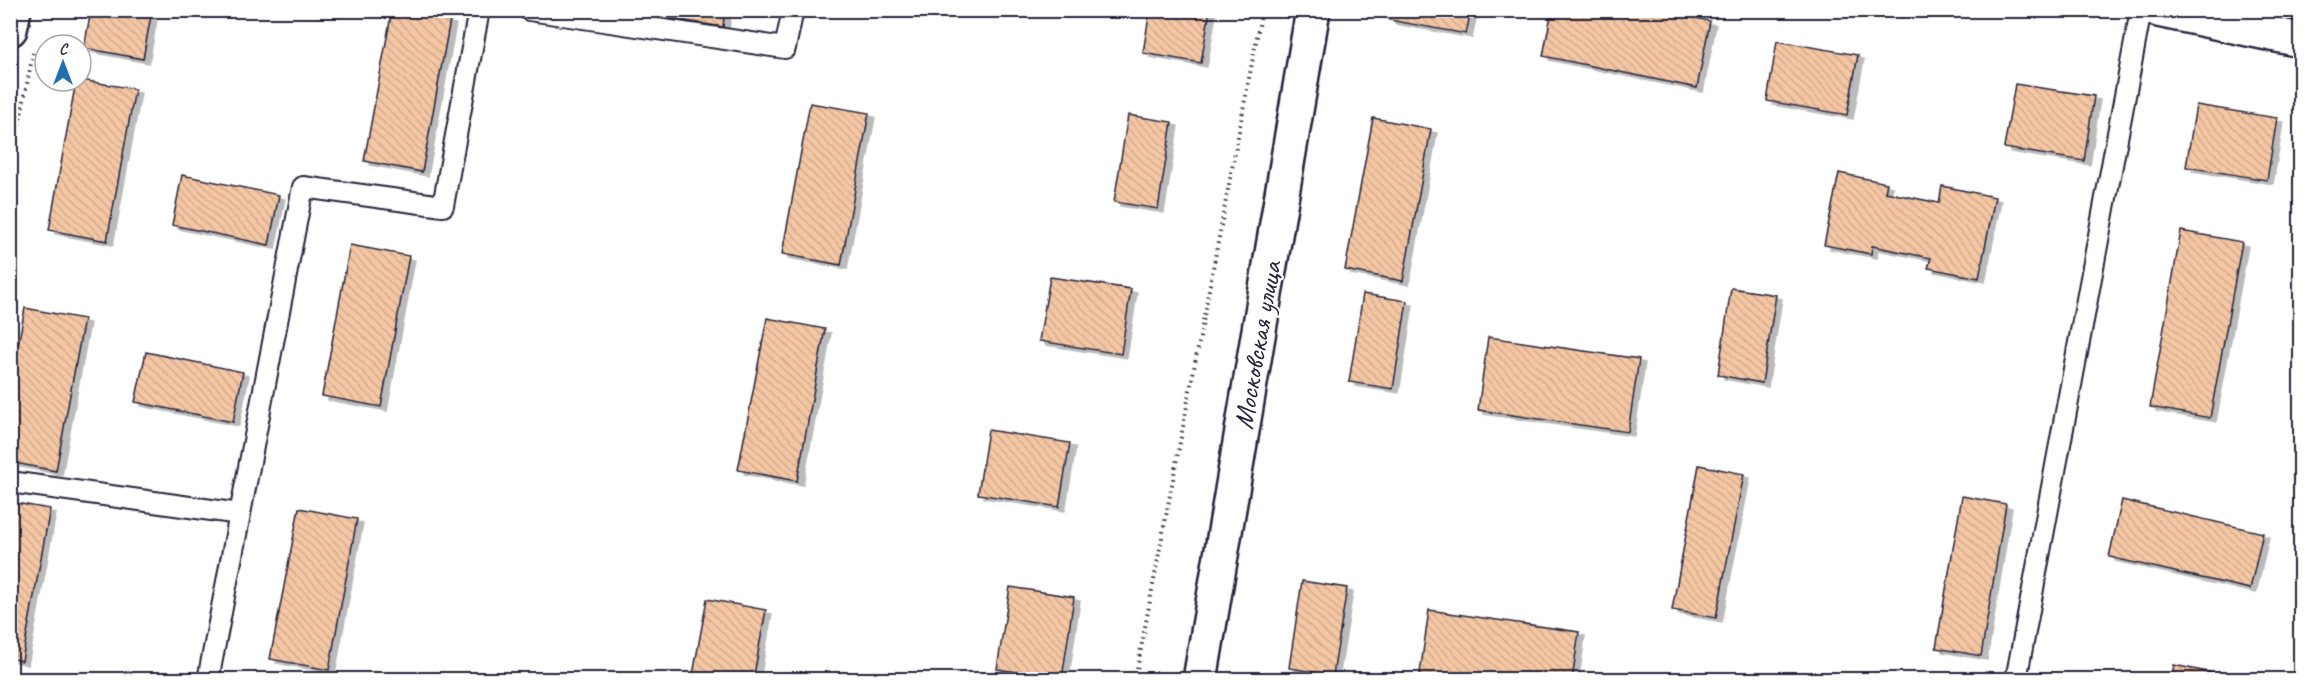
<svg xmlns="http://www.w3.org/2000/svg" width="2311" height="690" font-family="Caveat,sans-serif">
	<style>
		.building { fill: url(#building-back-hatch); stroke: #22223b; stroke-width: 1.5; filter: url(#shadow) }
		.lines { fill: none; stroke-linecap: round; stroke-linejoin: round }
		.service-casing { stroke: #22223b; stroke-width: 24 }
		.minor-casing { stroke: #22223b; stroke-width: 38 }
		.tertiary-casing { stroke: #22223b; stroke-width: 38 }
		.path { stroke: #22223b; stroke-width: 4; stroke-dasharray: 1.5 4.5; stroke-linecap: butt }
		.service { stroke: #fff; stroke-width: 20 }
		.minor { stroke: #fff; stroke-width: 33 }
		.tertiary { stroke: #fff; stroke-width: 33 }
		.labels { text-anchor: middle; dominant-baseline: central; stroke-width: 4.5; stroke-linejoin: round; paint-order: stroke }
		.street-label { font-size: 28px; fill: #22223b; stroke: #fff }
	</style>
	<defs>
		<pattern id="building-back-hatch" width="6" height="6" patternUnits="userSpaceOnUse" patternTransform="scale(1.5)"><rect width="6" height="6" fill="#f4c6a3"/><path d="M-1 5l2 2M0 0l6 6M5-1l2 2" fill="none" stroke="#d1aa8d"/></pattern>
		<filter id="shadow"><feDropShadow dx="6" dy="4" stdDeviation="0" flood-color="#0004"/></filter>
	</defs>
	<rect width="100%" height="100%" fill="#fff"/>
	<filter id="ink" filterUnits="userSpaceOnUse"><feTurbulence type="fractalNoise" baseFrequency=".0167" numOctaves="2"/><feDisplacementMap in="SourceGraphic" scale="12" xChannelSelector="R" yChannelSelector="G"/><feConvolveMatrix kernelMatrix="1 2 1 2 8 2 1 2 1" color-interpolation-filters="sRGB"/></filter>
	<g filter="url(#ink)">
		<g class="building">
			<polygon points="91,10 152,10 143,59 84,48"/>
			<polygon points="392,10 450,20 422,172 364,161"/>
			<polygon points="617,10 725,10 723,27"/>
			<polygon points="1150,10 1210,10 1201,63 1143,53"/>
			<polygon points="1391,10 1471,10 1466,34 1389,20"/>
			<polygon points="1552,10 1657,10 1710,21 1697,88 1543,56"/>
			<polygon points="1777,41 1858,55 1847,115 1767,101"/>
			<polygon points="81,80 135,89 107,241 49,230 76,81"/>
			<polygon points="2015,84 2094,96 2084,161 2004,148"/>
			<polygon points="810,103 869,113 841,265 782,254"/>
			<polygon points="2196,105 2277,118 2267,180 2186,167"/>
			<polygon points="1128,115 1172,122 1158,209 1114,202"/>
			<polygon points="1373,118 1431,129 1403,281 1345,270"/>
			<polygon points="1839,173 1887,183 1885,192 1939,203 1942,186 1995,197 1979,278 1928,268 1931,258 1872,246 1871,254 1824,245"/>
			<polygon points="182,175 279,195 269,245 172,225"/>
			<polygon points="2181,231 2242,242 2210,418 2150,407"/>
			<polygon points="350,245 409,256 381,407 322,396"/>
			<polygon points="1050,277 1131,289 1121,354 1039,341"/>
			<polygon points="1731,288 1776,295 1762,383 1718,375"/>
			<polygon points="1363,294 1407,301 1393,389 1349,382"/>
			<polygon points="25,308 84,319 56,471 10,462 10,388"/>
			<polygon points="767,318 825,329 797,481 738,470"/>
			<polygon points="1488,337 1639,359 1628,432 1478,410"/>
			<polygon points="146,352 243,372 233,422 135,402"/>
			<polygon points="988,430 1070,443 1059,507 978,494"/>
			<polygon points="1699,465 1744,474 1716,618 1672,610"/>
			<polygon points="1962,496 2006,504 1981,656 1936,648"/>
			<polygon points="2122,500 2263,533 2250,589 2109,557"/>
			<polygon points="10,502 50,509 22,661 10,658"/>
			<polygon points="299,508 357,519 329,670 270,659"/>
			<polygon points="1302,581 1347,588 1333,675 1289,668"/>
			<polygon points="1010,587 1074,597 1062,679 997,669"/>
			<polygon points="707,599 766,610 753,680 692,680"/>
			<polygon points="1429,610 1579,632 1572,680 1419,680"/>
			<polygon points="2174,665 2246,680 2171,680"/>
		</g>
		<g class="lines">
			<defs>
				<g id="service">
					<polyline points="529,10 785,48 793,10"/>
					<polyline points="10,482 240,514"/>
					<polyline points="208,680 303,187 443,206 479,10"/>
					<polyline points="2016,680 2141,10"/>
				</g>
				<g id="minor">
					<polyline points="2158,10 2300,40"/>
					<polyline points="1200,680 1313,10"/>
				</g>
				<polyline id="tertiary" points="10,29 14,10"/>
			</defs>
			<use href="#service" class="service-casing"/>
			<use href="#minor" class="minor-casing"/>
			<use href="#tertiary" class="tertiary-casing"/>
			<g class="path">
				<polyline points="10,172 33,53"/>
				<polyline points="1135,680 1262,10"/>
			</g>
			<use href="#service" class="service"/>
			<use href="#minor" class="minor"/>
			<use href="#tertiary" class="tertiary"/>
		</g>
	</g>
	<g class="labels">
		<g class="street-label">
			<text transform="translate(1257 345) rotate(-80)">Московская улица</text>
		</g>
	</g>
	<rect width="2311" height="690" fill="none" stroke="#fff" stroke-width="36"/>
	<rect x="18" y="18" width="2275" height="654" fill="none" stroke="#22223b" stroke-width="2" filter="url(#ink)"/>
	<g transform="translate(63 63)"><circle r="28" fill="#ffffff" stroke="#a7a7b1" stroke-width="1.5"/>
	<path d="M0-4.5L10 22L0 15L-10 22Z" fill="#1f6fb2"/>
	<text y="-9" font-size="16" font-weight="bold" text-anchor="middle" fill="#22223b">С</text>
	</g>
</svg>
